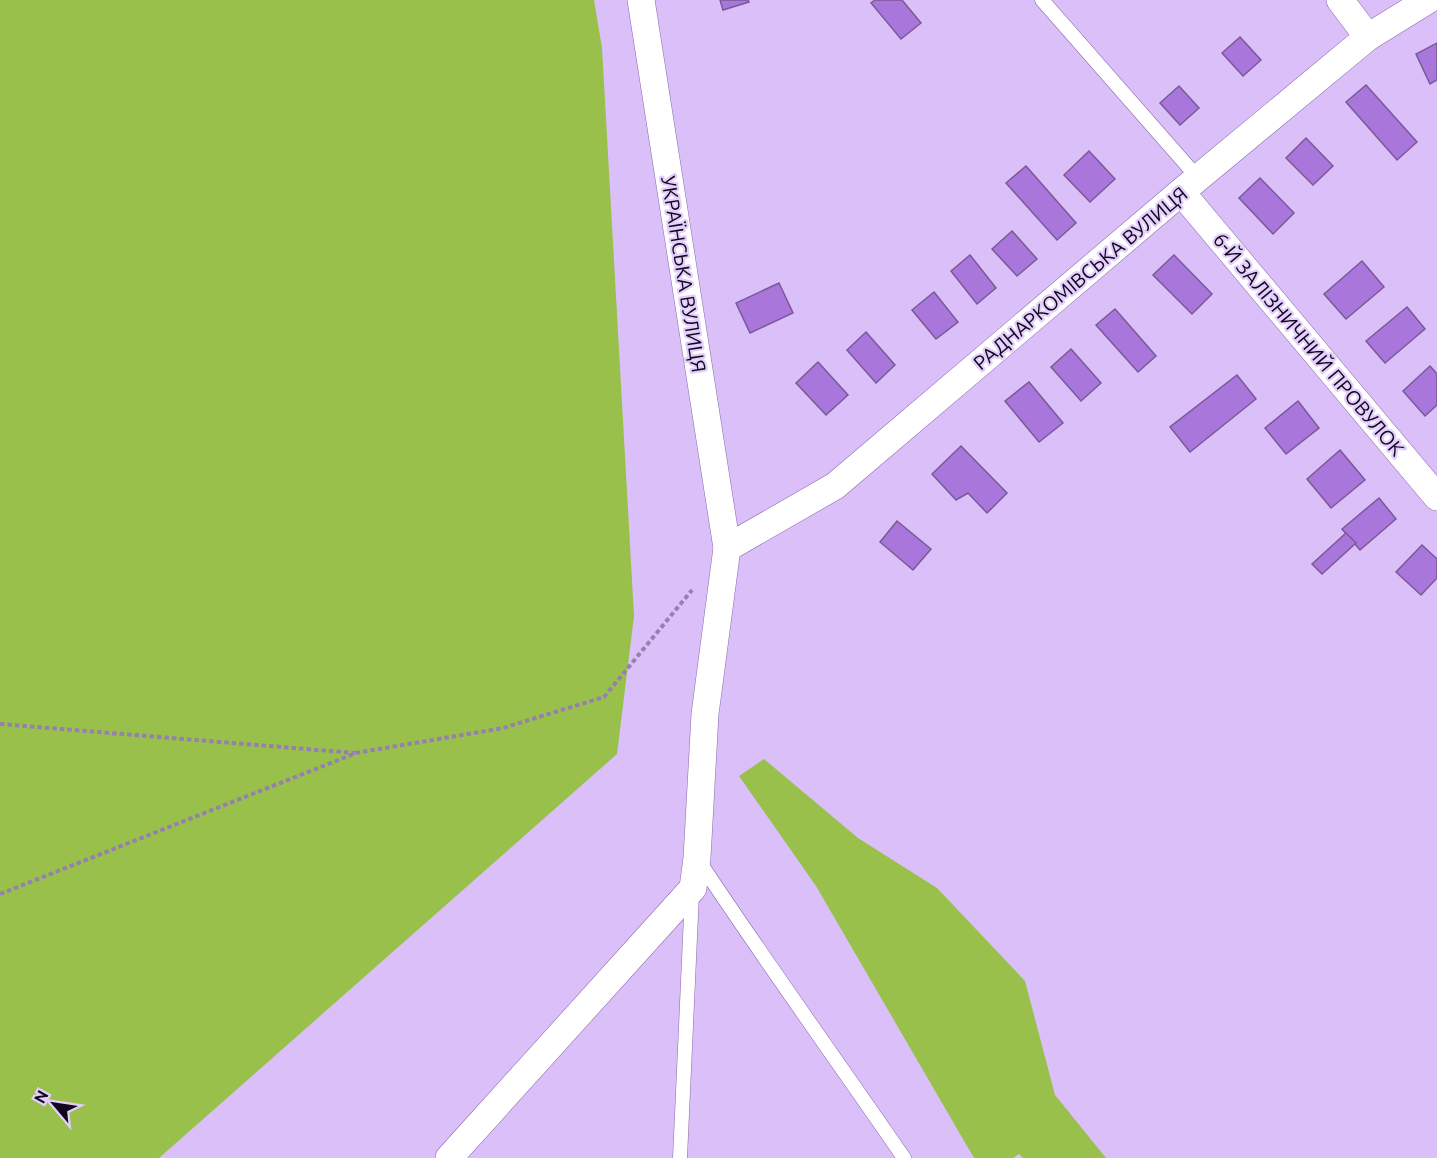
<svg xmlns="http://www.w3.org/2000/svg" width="1437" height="1158" font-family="Ubuntu,sans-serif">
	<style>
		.green { fill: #98c04b }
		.building { fill: #a976db; stroke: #79599a; stroke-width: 1.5 }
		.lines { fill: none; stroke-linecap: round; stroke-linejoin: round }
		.lane-casing { stroke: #8969ab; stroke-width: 15 }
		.street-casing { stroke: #8969ab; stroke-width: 28 }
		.path { stroke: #9680ae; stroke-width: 4; stroke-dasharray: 4.5 3; stroke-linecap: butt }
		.lane { stroke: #fff; stroke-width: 14 }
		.street { stroke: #fff; stroke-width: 27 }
		.labels { text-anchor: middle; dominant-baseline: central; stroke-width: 4.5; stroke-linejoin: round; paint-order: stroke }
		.street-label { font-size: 20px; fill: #12051e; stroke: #e3cffb }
	</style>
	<rect width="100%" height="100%" fill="#dabff8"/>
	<g class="green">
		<polygon points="0,0 594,0 602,48 634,616 617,754 159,1158 0,1158"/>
		<polygon points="764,759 858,838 937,888 1025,981 1055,1095 1106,1158 1023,1158 1019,1154 1013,1158 974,1158 816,886 739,776"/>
	</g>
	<g class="building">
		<polygon points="720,0 748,0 749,2 723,10"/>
		<polygon points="875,0 902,0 921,23 901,39 871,3"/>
		<polygon points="1240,37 1261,60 1243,76 1222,53"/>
		<polygon points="1437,43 1437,80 1430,84 1416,54"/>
		<polygon points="1366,85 1417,142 1397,160 1346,102"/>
		<polygon points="1179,86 1199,108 1180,125 1160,103"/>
		<polygon points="1306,138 1333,166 1313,185 1286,158"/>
		<polygon points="1089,151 1115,179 1090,202 1064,175"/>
		<polygon points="1026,166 1076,223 1057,240 1006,183"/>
		<polygon points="1260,178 1294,213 1273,234 1239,198"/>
		<polygon points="1012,231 1037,259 1017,276 992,249"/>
		<polygon points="970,255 996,288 977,304 951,271"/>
		<polygon points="1174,255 1212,294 1192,314 1153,275"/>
		<polygon points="1362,261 1384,287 1346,319 1324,294"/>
		<polygon points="779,283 793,313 750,333 736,303"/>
		<polygon points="934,292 958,322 936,339 912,310"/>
		<polygon points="1407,307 1425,329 1385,363 1366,341"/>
		<polygon points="1115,309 1156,356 1138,372 1096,325"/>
		<polygon points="866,332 895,365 876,383 847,350"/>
		<polygon points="1071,349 1101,383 1081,401 1051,367"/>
		<polygon points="818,362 848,395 826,415 796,383"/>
		<polygon points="1430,366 1437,374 1437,405 1425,416 1403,391"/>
		<polygon points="1237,375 1256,399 1190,452 1170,427"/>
		<polygon points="1029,382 1063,423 1039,442 1005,401"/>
		<polygon points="1298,401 1319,428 1286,454 1265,428"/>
		<polygon points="961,446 1007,493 987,513 968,493 956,500 932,474"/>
		<polygon points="1340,450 1365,480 1331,508 1307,479"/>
		<polygon points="1379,498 1396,519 1360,550 1342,529"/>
		<polygon points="897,521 931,549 913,570 880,542"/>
		<polygon points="1346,533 1356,543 1322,574 1312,564"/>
		<polygon points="1422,545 1437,559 1437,578 1421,595 1396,572"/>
	</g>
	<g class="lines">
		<defs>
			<g id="lane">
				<polyline points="1042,0 1198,178"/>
				<path d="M699,861C765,961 836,1059 904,1158"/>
				<polyline points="680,1158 692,893"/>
			</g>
			<g id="street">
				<polyline points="1340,0 1368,37"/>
				<polyline points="1181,192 1437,497"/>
				<polyline points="727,548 835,486 1181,192 1368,37 1428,0"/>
				<polyline points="449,1158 693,888 697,858 705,714 727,548 641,0"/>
			</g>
		</defs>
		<use href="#lane" class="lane-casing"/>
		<use href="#street" class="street-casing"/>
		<g class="path">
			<polyline points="0,724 355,753"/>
			<polyline points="0,894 356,753 503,728 604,697 692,590"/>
		</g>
		<use href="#lane" class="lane"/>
		<use href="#street" class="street"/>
	</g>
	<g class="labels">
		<g class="street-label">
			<text transform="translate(684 274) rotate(81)">УКРАЇНСЬКА ВУЛИЦЯ</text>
			<text transform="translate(1080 278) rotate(-40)">РАДНАРКОМІВСЬКА ВУЛИЦЯ</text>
			<text transform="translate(1309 344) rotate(50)">6-Й ЗАЛІЗНИЧНИЙ ПРОВУЛОК</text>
		</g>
	</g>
	<g transform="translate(54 1104) rotate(299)" stroke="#e3cffb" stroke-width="4.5" paint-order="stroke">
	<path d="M0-4.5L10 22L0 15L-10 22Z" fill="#12051e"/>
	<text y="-9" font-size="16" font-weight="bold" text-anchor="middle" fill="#12051e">N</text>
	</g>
</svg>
